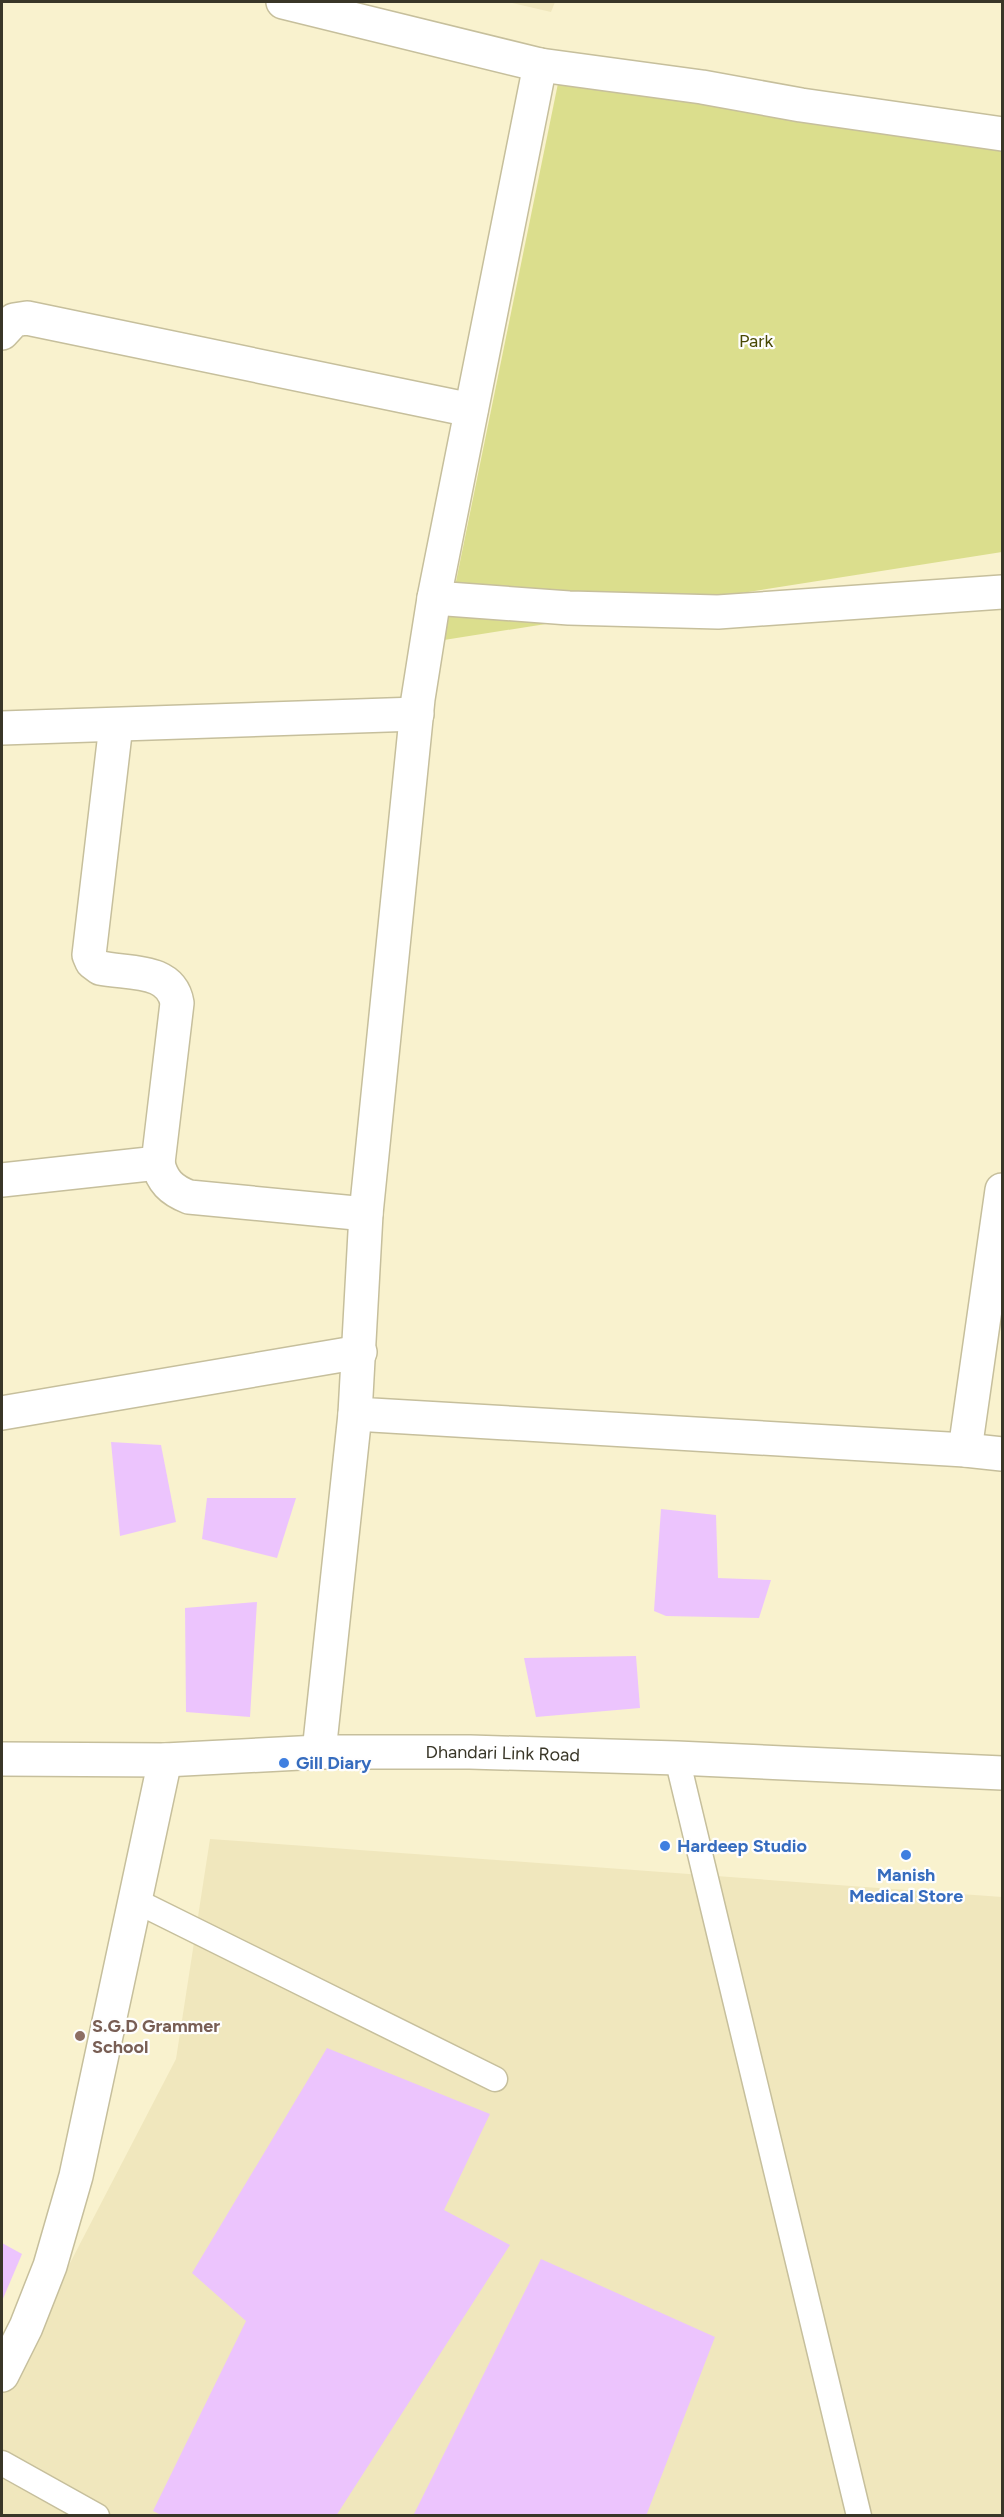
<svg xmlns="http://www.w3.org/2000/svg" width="1004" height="2517" font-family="Figtree,sans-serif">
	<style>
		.built { fill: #f0e7bd }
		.green { fill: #dbde8d }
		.building { fill: #ecc4fd }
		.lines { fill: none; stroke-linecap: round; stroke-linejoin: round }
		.lane-casing { stroke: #c6bf9c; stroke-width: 27 }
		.street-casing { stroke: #c6bf9c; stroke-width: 36 }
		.secondary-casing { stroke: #c6bf9c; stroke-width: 36 }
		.lane { stroke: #fff; stroke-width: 24 }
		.street { stroke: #fff; stroke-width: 33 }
		.secondary { stroke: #fff; stroke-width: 33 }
		.shop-dot { fill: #3f7fe0; stroke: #fefefe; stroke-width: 2 }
		.education-dot { fill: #8d6e63; stroke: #fefefe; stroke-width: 2 }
		.labels { text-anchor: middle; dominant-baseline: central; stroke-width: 4.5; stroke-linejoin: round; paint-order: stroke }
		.park-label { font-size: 18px; fill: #494904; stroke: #fefefe }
		.street-label { font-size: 18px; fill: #393628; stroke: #fefefe }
		.shop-label { font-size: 18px; font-weight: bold; fill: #366cbe; stroke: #fefefe; text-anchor: start }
		.education-label { font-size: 18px; font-weight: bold; fill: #785e54; stroke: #fefefe; text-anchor: start }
	</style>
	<rect width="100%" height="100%" fill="#f9f2ce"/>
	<g class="built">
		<polygon points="508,2 555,2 551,12"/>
		<polygon points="210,1839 1002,1897 1002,2515 2,2515 2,2394 176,2059"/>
	</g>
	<polygon class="green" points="563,59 1002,119 1002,552 444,640"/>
	<g class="building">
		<polygon points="111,1442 161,1445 176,1522 120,1536"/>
		<polygon points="207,1498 296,1498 277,1558 202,1539"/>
		<polygon points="661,1509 716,1515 718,1578 771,1580 759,1618 666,1616 654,1611"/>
		<polygon points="257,1602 250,1717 186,1712 185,1608"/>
		<polygon points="636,1656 640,1708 536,1717 524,1658"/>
		<polygon points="327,2048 490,2114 444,2210 510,2245 336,2516 163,2516 153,2511 246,2321 192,2273"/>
		<polygon points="2,2243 22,2254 2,2301"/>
		<polygon points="541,2259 715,2337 646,2516 413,2516"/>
	</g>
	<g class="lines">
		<defs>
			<g id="lane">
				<polyline points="677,1758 859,2516"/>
				<polyline points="134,1900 495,2079"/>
				<polyline points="2,2463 97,2516"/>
			</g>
			<g id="street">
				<polyline points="283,2 540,65 702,87 801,105 1002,134"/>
				<polyline points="540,65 434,598 418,699 366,1214 355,1414 965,1450 1002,1454"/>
				<polyline points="2,333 14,320 27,318 471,410"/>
				<polyline points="434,598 569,608 718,612 1002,592"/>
				<polyline points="2,728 417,714"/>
				<path d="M158,1163C162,1181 171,1190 189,1197L366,1214"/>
				<path d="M2,1180L158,1163L177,1003C171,968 129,974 100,968L92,962L89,955L116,725"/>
				<polyline points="2,1413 360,1352"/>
				<polyline points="965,1450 1002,1190"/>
				<polyline points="319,1752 355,1414"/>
				<polyline points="2,2375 26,2327 50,2266 76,2176 165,1760"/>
			</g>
			<g id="secondary">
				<path id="s1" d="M2,1759L165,1760L319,1752H470L677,1758L1002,1773"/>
			</g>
		</defs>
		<use href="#lane" class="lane-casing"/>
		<use href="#street" class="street-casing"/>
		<use href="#secondary" class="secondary-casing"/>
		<use href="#lane" class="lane"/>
		<use href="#street" class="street"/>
		<use href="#secondary" class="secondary"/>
	</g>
	<g class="shop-dot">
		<circle cx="284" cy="1763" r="6"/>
		<circle cx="665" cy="1846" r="6"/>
		<circle cx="906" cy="1855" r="6"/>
	</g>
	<circle class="education-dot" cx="80" cy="2036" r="6"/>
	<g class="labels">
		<g class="park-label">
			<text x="756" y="341">Park</text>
		</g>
		<g class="street-label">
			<text stroke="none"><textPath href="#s1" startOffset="501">Dhandari Link Road</textPath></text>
		</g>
		<g class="shop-label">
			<text x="296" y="1763">Gill Diary</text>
			<text x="677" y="1846">Hardeep Studio</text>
			<text x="906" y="1875" text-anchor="middle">Manish<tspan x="906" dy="21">Medical Store</tspan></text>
		</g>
		<g class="education-label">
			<text x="92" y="2026">S.G.D Grammer<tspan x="92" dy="21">School</tspan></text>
		</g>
	</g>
	<rect width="1004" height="2517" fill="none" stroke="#393628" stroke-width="6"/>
</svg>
